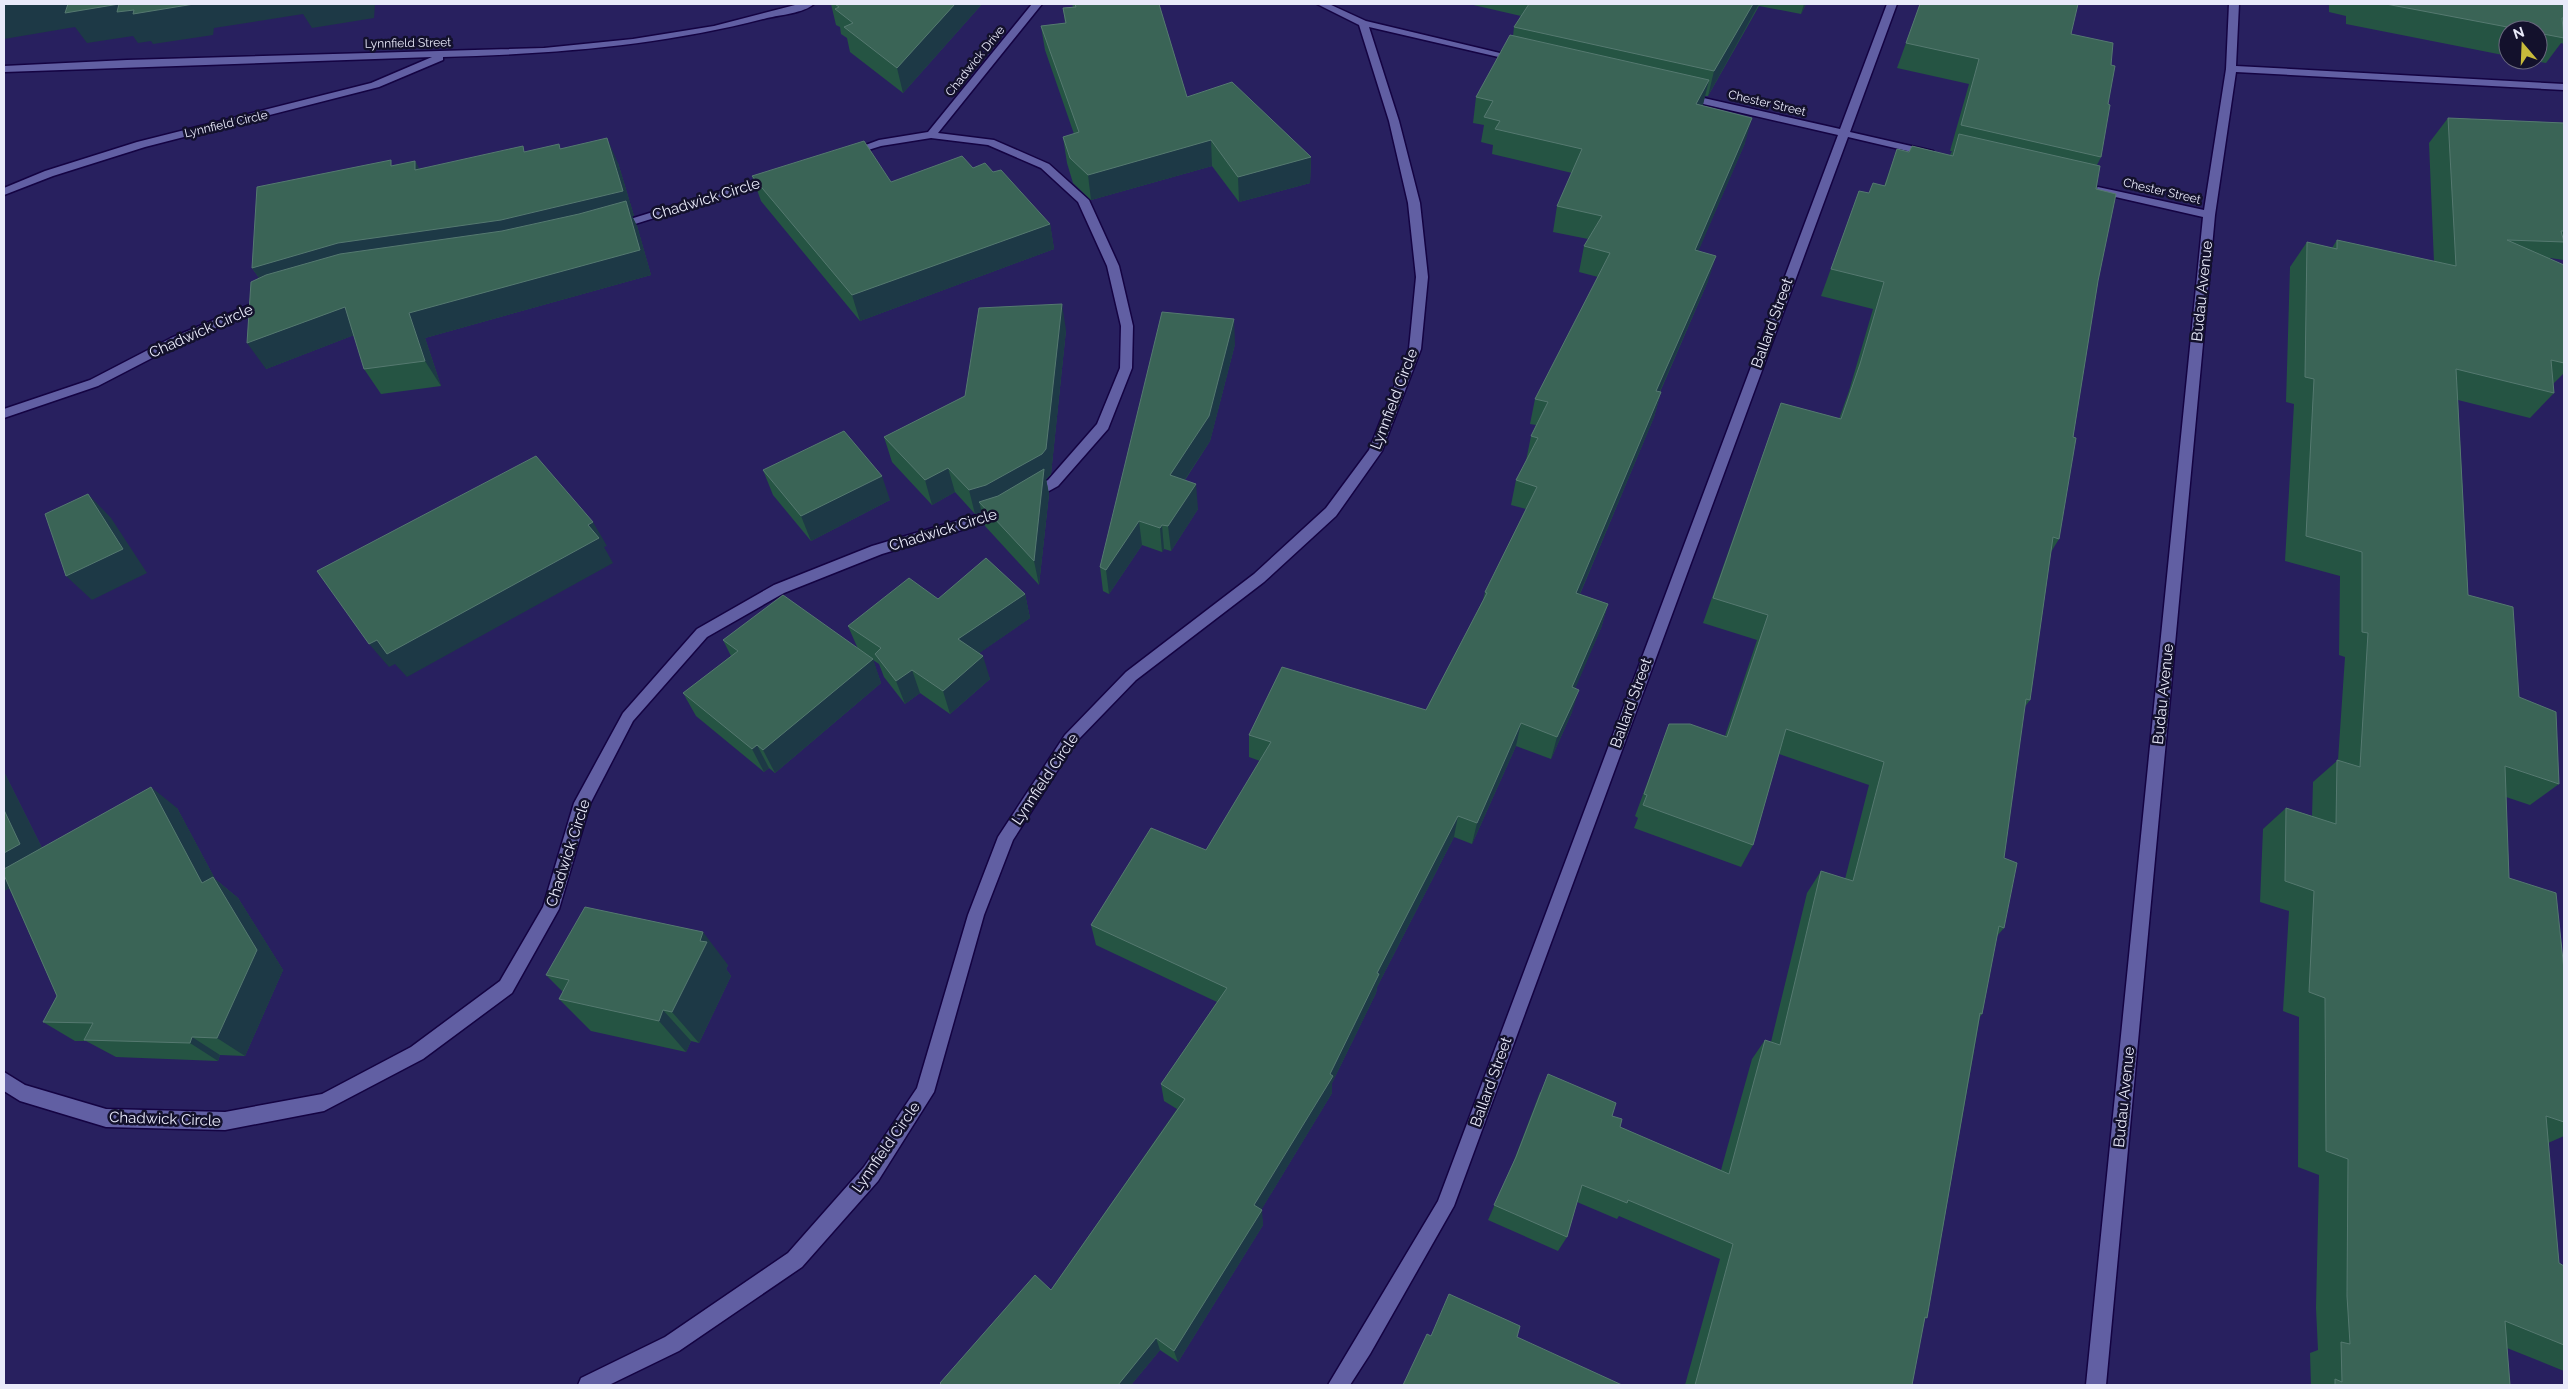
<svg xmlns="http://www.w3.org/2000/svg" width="2568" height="1389" font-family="Raleway,sans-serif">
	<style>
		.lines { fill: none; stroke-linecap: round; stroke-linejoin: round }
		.street-casing { stroke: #140342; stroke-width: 3 }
		.street { fill: #615fa3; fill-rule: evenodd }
		.wall { fill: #255443 }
		.shaded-wall { fill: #1d3946 }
		.building { fill: #3a6456; stroke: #557970 }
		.labels { text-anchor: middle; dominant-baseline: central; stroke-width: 5; stroke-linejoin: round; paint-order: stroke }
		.far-street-label { font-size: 12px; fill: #e9eafa; stroke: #13112c }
		.street-label { font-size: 15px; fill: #e9eafa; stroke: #13112c }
	</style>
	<rect width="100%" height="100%" fill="#28205f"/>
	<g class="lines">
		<defs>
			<g id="street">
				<path d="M799,4H814C804,13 780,15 767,18C660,46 553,54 443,57V60L379,87L145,147L53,176L4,195V188L45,171L137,142L371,83L432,57L4,72V66L127,60L544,48L633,39L714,26Z"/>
				<polygon points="1032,4 1042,4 938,133 994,140 1049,164 1089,200 1119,266 1133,326 1132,368 1108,429 1058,486 1029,502 1024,500 1022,497 1024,494 1048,480 1097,424 1120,368 1121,326 1107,266 1078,202 1041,168 988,145 931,138 881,146 849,156 844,153 879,140 928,132"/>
				<polygon points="1317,4 1329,4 1366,21 1525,59 1520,62 1369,27 1399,121 1420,203 1428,277 1421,349 1382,451 1336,516 1264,582 1136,680 1075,743 1013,840 984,915 934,1092 878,1181 802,1267 679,1351 609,1385 578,1385 581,1378 665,1337 788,1253 864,1167 917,1088 968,915 998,837 1065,735 1126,672 1254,574 1326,508 1369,450 1409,349 1416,277 1408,203 1389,121 1359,25"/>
				<polygon points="1887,4 1897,4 1850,132 1933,151 1934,153 1929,156 1848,137 1454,1206 1370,1354 1350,1385 1328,1385 1438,1201 1838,135 1686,100 1681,97 1686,94 1840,129"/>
				<polygon points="2229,4 2239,4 2236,66 2564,84 2564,90 2236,72 2215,215 2106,1385 2086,1385 2203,217 2098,193 2092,190 2098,187 2204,210 2226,69"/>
				<polygon points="775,174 779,175 779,179 619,229 615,231 609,227 611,225"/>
				<polygon points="266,298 270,299 270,305 179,344 98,386 4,418 4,409 90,380 171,338"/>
				<polygon points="1003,507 1010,512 1008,516 882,554 784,593 707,637 633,721 590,804 559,909 512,993 423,1059 324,1111 225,1130 106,1127 20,1101 4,1091 4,1072 25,1085 106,1109 225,1112 322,1094 411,1047 500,981 543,907 574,803 623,713 697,629 774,585 872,546"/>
			</g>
		</defs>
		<use href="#street" class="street-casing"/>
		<use href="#street" class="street"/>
	</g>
	<g class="wall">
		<polygon points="831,4 982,4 903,93 850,52 847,38 841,34 840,27 836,25"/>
		<polygon points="1072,4 1159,4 1187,97 1311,157 1310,183 1239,202 1212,166 1091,200 1073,183 1067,163 1063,137 1074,134 1045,50 1041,26 1065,23 1063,8 1073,7"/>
		<polygon points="1469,4 1806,4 1801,14 1759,6 1708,96 1705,96 1702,106 1745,143 1698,251 1708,281 1660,392 1661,392 1654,417 1580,594 1608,604 1601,628 1575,688 1572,712 1551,759 1516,746 1472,844 1454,837 1377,987 1376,993 1332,1083 1332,1093 1261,1210 1263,1225 1178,1362 1160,1350 1131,1385 942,1385 1051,1290 1177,1109 1164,1101 1161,1084 1217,1002 1096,945 1091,925 1206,850 1260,761 1249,757 1249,735 1426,710 1483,600 1485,592 1526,509 1511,505 1516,480 1526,461 1531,436 1536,425 1530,424 1535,399 1598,277 1579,272 1584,246 1588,239 1553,232 1557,206 1572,173 1492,154 1493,145 1481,142 1484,125 1473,123 1476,97 1513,36 1514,27 1521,16"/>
		<polygon points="1920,4 2071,34 2111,65 2108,104 2101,157 2097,165 2098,281 2073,437 2059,539 2051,552 2030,700 2024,708 2004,858 2004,928 1997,936 1982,1014 1980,1017 1927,1318 1924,1319 1912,1385 1685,1385 1720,1259 1619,1216 1617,1219 1577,1202 1567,1237 1558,1251 1488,1220 1513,1163 1540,1092 1612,1116 1620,1127 1721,1170 1752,1059 1765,1040 1771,1042 1807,893 1821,871 1845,879 1869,785 1779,754 1753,845 1741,867 1634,828 1638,818 1635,816 1669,724 1725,736 1757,640 1703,623 1781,403 1839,419 1849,391 1873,309 1821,296 1859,191 1869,193 1884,186 1897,149 1909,152 1950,155 1952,151 1950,151 1969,84 1897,68"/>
		<polygon points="2329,4 2564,4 2564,44 2561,43 2546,63 2530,60 2538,60 2538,30 2508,30 2508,56 2346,24 2346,16 2329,12"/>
		<polygon points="2448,118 2564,123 2564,260 2550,258 2550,259 2564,271 2564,373 2553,384 2554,393 2530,418 2458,400 2468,595 2519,697 2559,784 2530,805 2506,797 2509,878 2564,970 2564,1136 2548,1143 2559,1263 2564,1266 2564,1371 2507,1348 2510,1385 2311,1385 2310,1353 2318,1350 2316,1308 2319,1175 2298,1167 2299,1017 2283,1011 2289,911 2260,902 2263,829 2286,808 2312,816 2313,782 2338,760 2345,657 2339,655 2340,576 2285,561 2294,404 2286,402 2290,267 2307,242 2332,248 2337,240 2434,262 2429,143"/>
		<polygon points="561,149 618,163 634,216 632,216 637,226 651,275 425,338 441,386 381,394 364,369 354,335 266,369 259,278 252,268 394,166 415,161 419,169 526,152"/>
		<polygon points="973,168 993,172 1050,224 1054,249 860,321 761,201 752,176 891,182"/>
		<polygon points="1066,330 1051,474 1046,479 1049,494 1039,585 985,526 982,512 975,514 955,492 932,505 892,462 884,437 965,396"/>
		<polygon points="1235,344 1210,441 1185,480 1198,509 1171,551 1164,549 1162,552 1142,545 1109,594 1103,591 1100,567"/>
		<polygon points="763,470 890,500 811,541 773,495"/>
		<polygon points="1025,594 1030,618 979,653 990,679 950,714 920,693 905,704 884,677 879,664 873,660 881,683 775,773 769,768 764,772 696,716 683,693 731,656 723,640 858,649 848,626 938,599"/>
		<polygon points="4,772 42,848 177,808 215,879 238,898 283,970 245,1056 220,1055 218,1061 116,1057 86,1041 75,1041 43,1022 57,996 9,888 4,891"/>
		<polygon points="728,965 726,969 731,976 699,1043 691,1041 686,1052 591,1031 559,999 563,992 546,975"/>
	</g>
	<g class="shaded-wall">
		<polygon points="4,4 119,4 134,10 194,4 375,4 374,18 312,28 303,14 214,28 213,35 153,44 151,41 138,43 133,36 87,43 75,27 4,39"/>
		<polygon points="955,4 982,4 903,93 897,68"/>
		<polygon points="1753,4 1759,4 1708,96 1714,71"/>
		<polygon points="1804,4 1806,4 1801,14"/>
		<polygon points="1709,80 1703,105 1689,129 1696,104"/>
		<polygon points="1752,118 1745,143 1688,275 1695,250"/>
		<polygon points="607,138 618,163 634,216 632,216 637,226 651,275 425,338 441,386 425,361 354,268 270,293 252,268"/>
		<polygon points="1211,140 1212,166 1091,200 1088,175"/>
		<polygon points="1311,157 1310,183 1239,202 1238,177"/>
		<polygon points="415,161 429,187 415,170"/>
		<polygon points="1050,224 1054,249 860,321 852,295"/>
		<polygon points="1716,256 1708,281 1649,416 1656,391"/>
		<polygon points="1062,304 1066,330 1051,474 1046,479 1049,494 1039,585 1034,561 992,509 979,502 982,512 975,514 969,490"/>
		<polygon points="345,307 362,332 266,369 247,343"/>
		<polygon points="1234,319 1235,344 1210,441 1172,499 1170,475"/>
		<polygon points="1661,392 1654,417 1570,617 1576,593"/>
		<polygon points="948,468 955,492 932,505 925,480"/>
		<polygon points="882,476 890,500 811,541 801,516"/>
		<polygon points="1196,484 1198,509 1171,551 1168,526"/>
		<polygon points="88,494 111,518 147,573 92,600 66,576"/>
		<polygon points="1139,521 1142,545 1109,594 1106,570"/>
		<polygon points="593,522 607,546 604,547 613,563 407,677 395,664 389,667 369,644"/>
		<polygon points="1162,525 1164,549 1162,552 1160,528"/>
		<polygon points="1025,594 1030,618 965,663 958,639"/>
		<polygon points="1608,604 1601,628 1566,710 1572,687"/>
		<polygon points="983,656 990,679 950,714 943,691"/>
		<polygon points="873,659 881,683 775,773 763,750"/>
		<polygon points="912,670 920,693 905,704 896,681"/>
		<polygon points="1579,690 1572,712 1551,759 1557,737"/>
		<polygon points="1521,723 1516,746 1472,844 1477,823"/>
		<polygon points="757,745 769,768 764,772 752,749"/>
		<polygon points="4,772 50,864 4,891"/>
		<polygon points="151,787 177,808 215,879 238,898 283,970 245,1056 217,1038 202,883"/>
		<polygon points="1458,816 1454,837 1377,987 1376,993 1332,1083 1332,1093 1255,1220 1254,1205 1330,1074 1377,973"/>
		<polygon points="703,932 728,965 726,969 731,976 699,1043 672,1012"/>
		<polygon points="663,1010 691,1041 686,1052 659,1021"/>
		<polygon points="192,1037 220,1055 218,1061 190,1043"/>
		<polygon points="1262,1210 1263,1225 1178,1362 1174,1351"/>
		<polygon points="1156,1338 1160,1350 1131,1385 1118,1385"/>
	</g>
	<g class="building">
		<polygon points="68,4 194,4 133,14 134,10 117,12 119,4 65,13"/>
		<polygon points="835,4 955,4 897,68 844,27 853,23 835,9 839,7"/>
		<polygon points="1075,4 1159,4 1187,97 1232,82 1311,157 1238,177 1211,140 1088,175 1070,158 1063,137 1079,132 1041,26 1066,23 1063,8 1076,7"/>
		<polygon points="1529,4 1753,4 1714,71 1514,27"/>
		<polygon points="1920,4 2078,4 2071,34 2113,43 2111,65 2115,66 2108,104 2110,105 2101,157 1961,125 1979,59 1906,43"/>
		<polygon points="2386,4 2564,4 2564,18 2562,18 2564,38 2538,33 2538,30 2523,30"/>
		<polygon points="1510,35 1709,80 1696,104 1752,118 1695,250 1716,256 1656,391 1661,392 1576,593 1608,604 1572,687 1579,690 1557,737 1521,723 1477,823 1458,816 1377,973 1379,974 1330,1074 1333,1076 1254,1205 1262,1210 1174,1351 1156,1338 1118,1385 942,1385 940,1383 1035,1275 1051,1290 1185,1099 1161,1084 1227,988 1091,925 1151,828 1206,850 1271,742 1249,735 1282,667 1426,710 1487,593 1485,592 1537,487 1516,480 1538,438 1531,436 1548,402 1535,399 1610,253 1584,246 1602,216 1557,206 1582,149 1495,129 1500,121 1484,117 1493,101 1476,97"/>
		<polygon points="2448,118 2564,123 2564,231 2561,231 2564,242 2507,240 2564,265 2564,363 2551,360 2554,393 2456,369 2468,595 2513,607 2519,697 2556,712 2559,784 2505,766 2509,878 2556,893 2564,970 2564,1122 2546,1116 2559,1263 2564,1266 2564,1345 2505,1321 2510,1385 2335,1385 2335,1379 2342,1382 2341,1342 2350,1344 2347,1296 2348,1159 2326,1151 2325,998 2309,992 2314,891 2285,881 2286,808 2336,824 2337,760 2360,767 2368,633 2362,632 2362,552 2306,536 2314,379 2305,377 2307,242 2337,249 2337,240 2456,266"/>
		<polygon points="1959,134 2100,166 2096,189 2116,194 2098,281 2073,437 2076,438 2059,539 2053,537 2030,700 2026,699 2004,858 2017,863 2004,928 1999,926 1982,1014 1980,1013 1927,1318 1925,1317 1912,1385 1695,1385 1733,1244 1628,1200 1627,1203 1582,1185 1567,1237 1494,1205 1516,1157 1548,1074 1616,1103 1612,1116 1622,1119 1620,1127 1729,1174 1765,1040 1780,1045 1821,871 1853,881 1884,762 1786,729 1753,845 1643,805 1647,795 1644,794 1669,724 1690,724 1727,737 1768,615 1713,598 1781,403 1841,419 1860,364 1884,282 1831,269 1859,191 1869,193 1873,183 1885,186 1897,149 1909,152 1912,146 1953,156"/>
		<polygon points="607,138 623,191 501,220 338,243 252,268 257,187 391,160 391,166 415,161 415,170 523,146 524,152 559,144 560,149"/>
		<polygon points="864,141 891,182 962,156 973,168 985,163 993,172 1001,170 1050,224 852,295 752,176"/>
		<polygon points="626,201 640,250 409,313 425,361 364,369 345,307 247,343 251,282 266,275 340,254 502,231 579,214"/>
		<polygon points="1062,304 1046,449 1042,454 986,485 969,490 948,468 925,480 884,437 965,396 979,308"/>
		<polygon points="1162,312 1234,319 1209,416 1170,475 1196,484 1168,526 1162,525 1160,528 1139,521 1106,570 1100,567"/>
		<polygon points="844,431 882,476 801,516 763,470"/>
		<polygon points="536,456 593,522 588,525 599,538 387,654 377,640 369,644 317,571"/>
		<polygon points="1044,469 1034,561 979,502 998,496"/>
		<polygon points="88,494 123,549 66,576 45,514"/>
		<polygon points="986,558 1025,594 958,639 983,656 943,691 912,670 896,681 875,654 881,648 848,626 909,578 938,599"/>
		<polygon points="783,595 873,659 763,750 757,745 752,749 683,693 738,651 723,640"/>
		<polygon points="151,787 202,883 213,877 257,950 217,1038 192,1037 190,1043 84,1040 93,1023 43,1022 57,996 4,875 4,869"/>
		<polygon points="4,810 20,844 4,853"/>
		<polygon points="585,907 703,932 700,941 707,942 672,1012 663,1010 659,1021 559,999 569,980 546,975"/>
		<polygon points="1449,1294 1520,1326 1517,1337 1622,1385 1403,1385 1427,1334 1431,1336"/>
	</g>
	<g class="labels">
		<g class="far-street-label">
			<text transform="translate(408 43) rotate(-1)">Lynnfield Street</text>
			<text transform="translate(975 61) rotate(-51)">Chadwick Drive</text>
			<text transform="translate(1767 103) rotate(13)">Chester Street</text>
			<text transform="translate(226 124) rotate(-13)">Lynnfield Circle</text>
			<text transform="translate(2162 191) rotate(13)">Chester Street</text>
		</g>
		<g class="street-label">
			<text transform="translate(706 199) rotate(-17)">Chadwick Circle</text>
			<text transform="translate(2202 291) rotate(-84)">Budau Avenue</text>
			<text transform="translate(1772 323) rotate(-70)">Ballard Street</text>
			<text transform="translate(201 331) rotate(-24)">Chadwick Circle</text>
			<text transform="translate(1394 399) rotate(-69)">Lynnfield Circle</text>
			<text transform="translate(943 530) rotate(-17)">Chadwick Circle</text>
			<text transform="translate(2163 694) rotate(-84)">Budau Avenue</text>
			<text transform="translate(1631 703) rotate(-70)">Ballard Street</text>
			<text transform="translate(1045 779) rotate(-56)">Lynnfield Circle</text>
			<text transform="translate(568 853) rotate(-72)">Chadwick Circle</text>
			<text transform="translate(1491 1082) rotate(-70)">Ballard Street</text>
			<text transform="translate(2124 1097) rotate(-84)">Budau Avenue</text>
			<text transform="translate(165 1119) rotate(2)">Chadwick Circle</text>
			<text transform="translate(886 1147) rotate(-55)">Lynnfield Circle</text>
		</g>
	</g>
	<rect width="2568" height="1389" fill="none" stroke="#e9eafa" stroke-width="10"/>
	<g transform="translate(2523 45) rotate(341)"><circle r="24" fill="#13112c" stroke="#69687e"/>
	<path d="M0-4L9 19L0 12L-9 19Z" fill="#c8bb3b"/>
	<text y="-8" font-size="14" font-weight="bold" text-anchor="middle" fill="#e9eafa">N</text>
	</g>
</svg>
